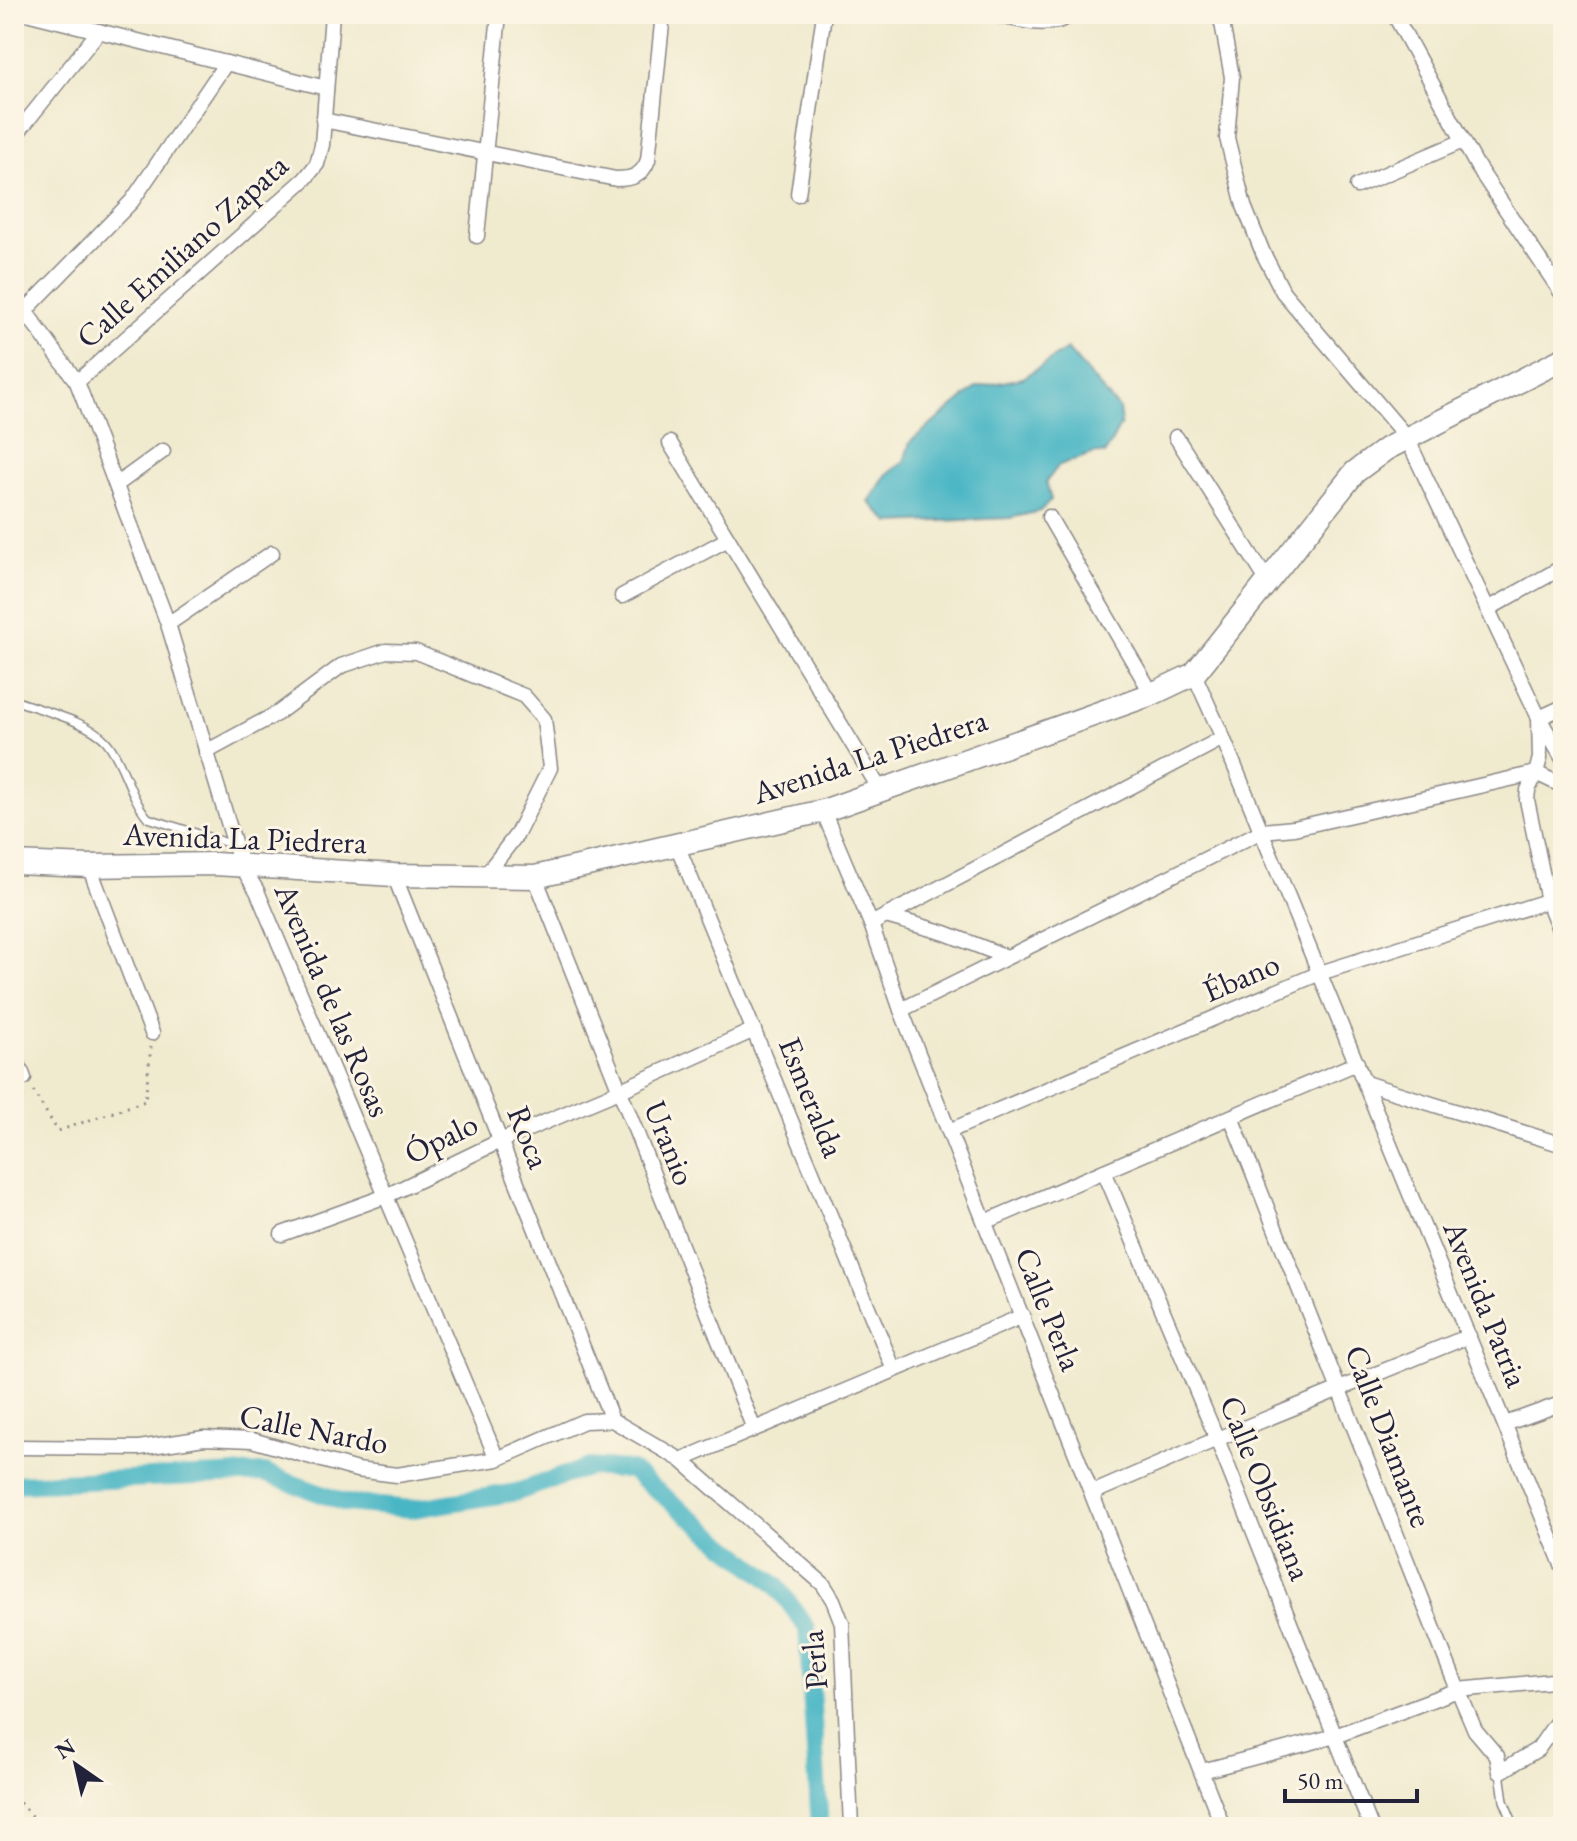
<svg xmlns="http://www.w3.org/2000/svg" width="1577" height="1841" font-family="'EB Garamond',serif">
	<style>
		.water { fill: #49b6c5; stroke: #366c80; stroke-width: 2 }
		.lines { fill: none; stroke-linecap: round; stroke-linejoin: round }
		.canal { stroke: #49b6c5; stroke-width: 18 }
		.lane-casing { stroke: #898685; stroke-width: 10 }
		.street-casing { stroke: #898685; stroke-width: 17 }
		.secondary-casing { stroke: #898685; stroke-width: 25 }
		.path { stroke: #898685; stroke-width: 3; stroke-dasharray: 2 6; stroke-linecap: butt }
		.lane { stroke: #fff; stroke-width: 7 }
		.street { stroke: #fff; stroke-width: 14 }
		.secondary { stroke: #fff; stroke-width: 22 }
		.labels { text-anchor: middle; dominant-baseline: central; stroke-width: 6; stroke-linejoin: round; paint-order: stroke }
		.street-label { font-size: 32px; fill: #22223b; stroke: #fcf5e5 }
	</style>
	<rect width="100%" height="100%" fill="#fcf5e5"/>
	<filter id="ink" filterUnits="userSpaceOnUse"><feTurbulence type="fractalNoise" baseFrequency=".0125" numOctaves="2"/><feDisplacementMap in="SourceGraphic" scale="16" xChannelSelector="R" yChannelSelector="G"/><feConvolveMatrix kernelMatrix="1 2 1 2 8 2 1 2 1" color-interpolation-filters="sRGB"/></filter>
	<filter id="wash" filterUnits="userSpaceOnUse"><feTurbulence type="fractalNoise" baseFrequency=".006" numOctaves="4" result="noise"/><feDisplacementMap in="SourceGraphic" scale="32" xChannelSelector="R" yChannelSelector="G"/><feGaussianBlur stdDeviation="1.8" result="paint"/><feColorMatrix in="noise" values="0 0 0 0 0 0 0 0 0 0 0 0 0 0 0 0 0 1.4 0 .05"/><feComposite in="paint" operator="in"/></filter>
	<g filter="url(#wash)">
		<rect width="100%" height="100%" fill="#f0eacf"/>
		<polygon class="water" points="1067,349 1119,409 1121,424 1105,454 1095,453 1059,465 1046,482 1051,500 1040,511 1010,518 890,523 869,502 887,474 904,462 910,442 977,387 1023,378"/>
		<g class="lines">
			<polyline class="canal" points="14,1484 264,1473 346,1503 412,1509 517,1492 589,1467 631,1470 777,1586 807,1628 820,1827"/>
		</g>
	</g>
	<g filter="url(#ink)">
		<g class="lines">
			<defs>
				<g id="lane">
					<path d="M14,700C40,710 88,721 106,741C124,762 129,796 148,818L234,845"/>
					<polyline points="1500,1772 1504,1801 1515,1827"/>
				</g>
				<g id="street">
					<polyline points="30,14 326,88"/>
					<path d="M992,14C1018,20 1050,30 1073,14"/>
					<polyline points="1217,14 1222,23 1232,77 1227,138 1244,206 1263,253 1283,292 1407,438 1539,718 1563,759"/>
					<polyline points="1394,14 1477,166 1563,295"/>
					<path d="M323,120L616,179C632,179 642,176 648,160L663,14"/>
					<polyline points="14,137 99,31"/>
					<polyline points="1357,186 1463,141"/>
					<polyline points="798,194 824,14"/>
					<polyline points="477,236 499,14"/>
					<polyline points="14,301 25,311 77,382 168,624 241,865 257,891 497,1459"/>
					<polyline points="25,311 132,201 226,63"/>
					<polyline points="77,382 305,179 317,164 322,145 332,14"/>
					<polyline points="1176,437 1268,582"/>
					<polyline points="670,443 881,791"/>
					<polyline points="116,485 163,451"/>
					<polyline points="1049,517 1152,694"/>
					<polyline points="622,596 728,539"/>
					<polyline points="1488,609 1563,567"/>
					<polyline points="168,624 272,553"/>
					<polyline points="1194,674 1223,738 1563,1567"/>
					<polyline points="206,752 278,713 341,666 386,651 416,652 524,696 544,719 550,768 517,834 484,877"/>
					<polyline points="1563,786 1536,773 1528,790 1527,800 1548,901 1563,940"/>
					<polyline points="823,811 871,924 901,1010 1223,1827"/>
					<polyline points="677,845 894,1370"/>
					<polyline points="89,866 152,1033"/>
					<polyline points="394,875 612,1420"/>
					<polyline points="535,877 754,1429"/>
					<polyline points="886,916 945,933 1007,957"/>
					<polyline points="871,924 1223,738"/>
					<polyline points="901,1010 1262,831 1294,828 1536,773 1540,758 1539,718 1563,707"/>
					<polyline points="14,1054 24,1078"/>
					<polyline points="1365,1083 1563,1145"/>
					<polyline points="1231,1117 1458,1690 1475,1730 1497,1756 1500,1772 1538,1749 1563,1713"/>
					<polyline points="949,1131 1320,973 1563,896"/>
					<polyline points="1104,1171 1217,1439 1371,1827"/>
					<polyline points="985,1222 1357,1063"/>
					<polyline points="282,1234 386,1196 500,1141 619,1091 754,1030"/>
					<polyline points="1505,1424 1563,1403"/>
					<polyline points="14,1447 139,1448 204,1438 252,1440 357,1470 397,1475 497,1459 584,1421 612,1420 681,1460 823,1584 833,1600 842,1623 851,1827"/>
					<polyline points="681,1460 1023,1316"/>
					<polyline points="1092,1493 1217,1439 1469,1336"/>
					<polyline points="1202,1771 1335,1736 1458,1690 1563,1680"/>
				</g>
				<polyline id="secondary" points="14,863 89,866 215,864 394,875 535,877 823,811 1152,694 1194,674 1355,472 1386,449 1563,359"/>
			</defs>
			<use href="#lane" class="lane-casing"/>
			<use href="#street" class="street-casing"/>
			<use href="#secondary" class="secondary-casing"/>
			<g class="path">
				<polyline points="33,1091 58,1131 145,1101 151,1047"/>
				<polyline points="14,1797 42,1827"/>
			</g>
			<use href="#lane" class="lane"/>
			<use href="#street" class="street"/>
			<use href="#secondary" class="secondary"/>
		</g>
	</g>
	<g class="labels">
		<g class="street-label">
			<text transform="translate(182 251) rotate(-42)">Calle Emiliano Zapata</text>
			<text transform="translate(870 756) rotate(-18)">Avenida La Piedrera</text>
			<text transform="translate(245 838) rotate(2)">Avenida La Piedrera</text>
			<text transform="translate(1241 977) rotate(-23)">Ébano</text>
			<text transform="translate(333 1000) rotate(67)">Avenida de las Rosas</text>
			<text transform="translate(812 1097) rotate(68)">Esmeralda</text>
			<text transform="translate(529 1137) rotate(68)">Roca</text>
			<text transform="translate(441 1138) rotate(-26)">Ópalo</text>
			<text transform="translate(670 1143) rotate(68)">Uranio</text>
			<text transform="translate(1486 1304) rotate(68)">Avenida Patria</text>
			<text transform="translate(1049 1309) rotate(68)">Calle Perla</text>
			<text transform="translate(314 1429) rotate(11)">Calle Nardo</text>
			<text transform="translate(1389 1436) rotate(69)">Calle Diamante</text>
			<text transform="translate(1266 1488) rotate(68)">Calle Obsidiana</text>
			<text transform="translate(814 1660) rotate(-95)">Perla</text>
		</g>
	</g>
	<rect width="1577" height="1841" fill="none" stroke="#fcf5e5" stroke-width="48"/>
	<g transform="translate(76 1765) rotate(326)" stroke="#fcf5e5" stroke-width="6" paint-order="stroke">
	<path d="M0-6L14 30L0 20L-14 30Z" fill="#22223b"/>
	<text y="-12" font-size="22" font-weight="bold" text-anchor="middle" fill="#22223b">N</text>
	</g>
	<path d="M1285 1789v12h132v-12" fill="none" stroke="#22223b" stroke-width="4"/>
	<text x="1297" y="1789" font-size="24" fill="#22223b" stroke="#fcf5e5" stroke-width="6" paint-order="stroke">50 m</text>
</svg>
